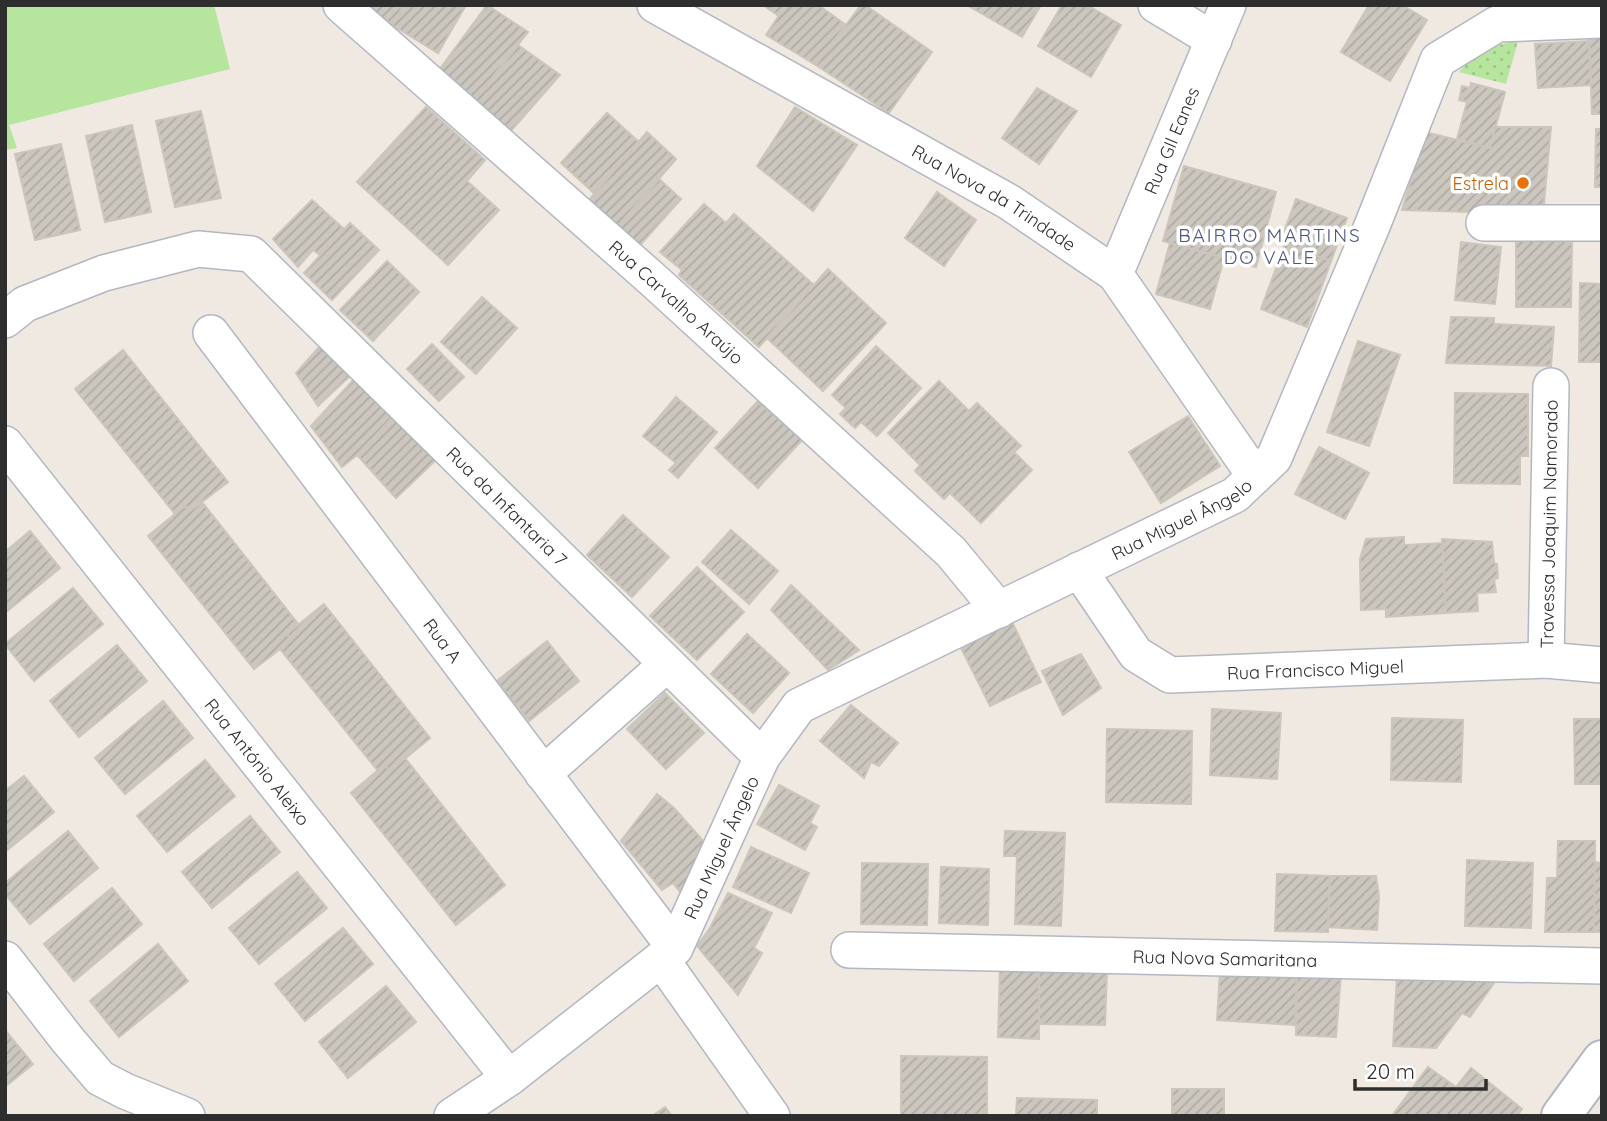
<svg xmlns="http://www.w3.org/2000/svg" width="1607" height="1121" font-family="Quicksand,sans-serif">
	<style>
		.grass { fill: #b6e59e }
		.park { fill: url(#park-dots) }
		.building { fill: url(#building-hatch); stroke: #cbc5ba; stroke-width: 2 }
		.lines { fill: none; stroke-linecap: round; stroke-linejoin: round }
		.street-casing { stroke: #b4b7c1; stroke-width: 38 }
		.secondary-casing { stroke: #b4b7c1; stroke-width: 42 }
		.street { stroke: #fff; stroke-width: 35 }
		.secondary { stroke: #fff; stroke-width: 38 }
		.food-dot { fill: #e8710a; stroke: #fff; stroke-width: 2.5 }
		.labels { text-anchor: middle; dominant-baseline: central; stroke-width: 7; stroke-linejoin: round; paint-order: stroke }
		.street-label { font-size: 18px; fill: #2e2e2e; stroke: #fff }
		.food-label { font-size: 18px; fill: #c56008; stroke: #fff; text-anchor: end }
		.neighbourhood-label { font-size: 19px; letter-spacing: 2px; fill: #4d5680; stroke: #fff }
	</style>
	<defs>
		<pattern id="park-dots" width="8" height="8" patternUnits="userSpaceOnUse" patternTransform="scale(1.75)"><rect width="8" height="8" fill="#b6e59e"/><path d="M2 2h.1M6 6h.1" fill="none" stroke="#9dc588" stroke-width="1.8" stroke-linecap="round"/></pattern>
		<pattern id="building-hatch" width="6" height="6" patternUnits="userSpaceOnUse" patternTransform="scale(1.75)"><rect width="6" height="6" fill="#cbc7bf"/><path d="M-1 1l2-2M0 6l6-6M5 7l2-2" fill="none" stroke="#afaba4"/></pattern>
	</defs>
	<rect width="100%" height="100%" fill="#efe9e1"/>
	<polygon class="grass" points="5,5 214,5 230,69 9,125 17,148 5,150"/>
	<path class="park" d="M1518,41L1506,84L1459,72C1475,54 1494,44 1518,41Z"/>
	<g class="building">
		<polygon points="366,5 404,5 392,25"/>
		<polygon points="404,5 466,5 438,53 392,25"/>
		<polygon points="487,5 528,32 475,100 439,70"/>
		<polygon points="763,5 786,5 779,16"/>
		<polygon points="786,5 818,5 846,25 816,65 766,35"/>
		<polygon points="861,5 865,5 932,52 889,113 816,65"/>
		<polygon points="967,5 1041,5 1022,37"/>
		<polygon points="1062,5 1087,5 1121,25 1091,77 1038,46"/>
		<polygon points="1369,5 1402,5 1427,20 1390,81 1341,52"/>
		<polygon points="1589,35 1602,35 1602,114 1592,114"/>
		<polygon points="1589,41 1591,85 1538,88 1535,44"/>
		<polygon points="518,45 560,75 509,133 475,100"/>
		<polygon points="1471,83 1505,92 1490,148 1457,139 1467,102 1459,100 1462,86 1470,88"/>
		<polygon points="1037,88 1077,111 1039,164 1002,138"/>
		<polygon points="426,107 485,160 467,181 499,210 448,265 357,182"/>
		<polygon points="795,107 857,145 813,211 757,166"/>
		<polygon points="201,111 221,198 175,207 156,121"/>
		<polygon points="607,113 639,142 595,194 561,163"/>
		<polygon points="132,125 151,212 105,222 86,136"/>
		<polygon points="1495,127 1551,127 1543,214 1402,210 1425,132 1490,148"/>
		<polygon points="1596,129 1602,129 1602,187 1595,187"/>
		<polygon points="647,132 676,159 618,226 589,200"/>
		<polygon points="61,144 80,230 35,240 15,154"/>
		<polygon points="1184,166 1276,192 1256,267 1163,241"/>
		<polygon points="659,179 681,199 640,245 618,226"/>
		<polygon points="937,192 976,220 944,266 905,238"/>
		<polygon points="1296,199 1347,218 1331,261 1280,243"/>
		<polygon points="312,200 344,229 320,255 313,250 298,267 273,239"/>
		<polygon points="704,204 726,223 734,214 814,285 759,347 679,275 682,270 660,252"/>
		<polygon points="350,223 379,250 332,300 304,273"/>
		<polygon points="1516,239 1572,240 1571,307 1516,307"/>
		<polygon points="1461,242 1501,247 1495,304 1455,300"/>
		<polygon points="1170,243 1224,258 1210,309 1156,294"/>
		<polygon points="1285,244 1331,261 1307,327 1261,309"/>
		<polygon points="387,261 419,292 373,341 340,310"/>
		<polygon points="828,269 886,323 823,391 767,338"/>
		<polygon points="1580,283 1602,284 1602,362 1579,362"/>
		<polygon points="482,297 517,328 476,374 441,342"/>
		<polygon points="1451,317 1494,318 1494,324 1554,327 1551,366 1446,363"/>
		<polygon points="1358,341 1400,355 1369,446 1327,432"/>
		<polygon points="432,344 464,377 439,401 407,369"/>
		<polygon points="320,346 351,375 318,406 296,373"/>
		<polygon points="876,346 921,388 877,436 861,422 855,428 840,414 846,408 832,395"/>
		<polygon points="123,350 228,482 190,511 185,506 175,514 75,389"/>
		<polygon points="357,376 395,415 357,455 342,467 311,426"/>
		<polygon points="939,381 969,411 977,403 1021,446 1014,452 1032,470 981,523 950,493 944,499 915,471 920,465 888,433"/>
		<polygon points="1455,393 1528,394 1528,456 1520,456 1520,484 1454,483"/>
		<polygon points="676,397 717,432 678,478 669,470 676,463 643,436"/>
		<polygon points="758,401 802,440 758,488 715,448"/>
		<polygon points="395,415 437,459 396,498 357,455"/>
		<polygon points="1188,416 1220,466 1161,503 1129,452"/>
		<polygon points="1319,447 1369,473 1345,519 1295,494"/>
		<polygon points="202,502 299,625 287,634 292,640 254,669 148,536 185,506 190,511"/>
		<polygon points="623,515 669,557 632,597 587,555"/>
		<polygon points="731,530 778,571 749,604 702,562"/>
		<polygon points="30,531 60,568 5,613 5,552"/>
		<polygon points="1404,537 1404,545 1443,543 1446,613 1386,617 1386,609 1361,610 1360,559 1366,539"/>
		<polygon points="1442,539 1492,542 1494,563 1497,564 1498,578 1494,579 1496,592 1477,593 1478,611 1446,613"/>
		<polygon points="697,567 744,612 697,660 650,616"/>
		<polygon points="791,585 859,650 828,670 771,610"/>
		<polygon points="73,588 103,624 34,681 5,644"/>
		<polygon points="324,604 430,738 390,771 384,765 378,771 280,649 292,640 287,634"/>
		<polygon points="1011,620 1041,682 990,706 960,646"/>
		<polygon points="747,634 789,673 753,713 711,674"/>
		<polygon points="547,641 579,681 529,721 497,681"/>
		<polygon points="117,645 147,681 79,737 50,701"/>
		<polygon points="1081,654 1101,688 1063,715 1042,671"/>
		<polygon points="665,693 704,733 666,769 627,729"/>
		<polygon points="163,701 193,738 125,794 95,758"/>
		<polygon points="851,705 898,743 879,766 871,762 864,778 820,741"/>
		<polygon points="1212,709 1281,713 1277,779 1210,775"/>
		<polygon points="1392,718 1463,720 1461,782 1391,780"/>
		<polygon points="1574,719 1602,719 1602,784 1575,784"/>
		<polygon points="1107,729 1192,731 1191,804 1106,802"/>
		<polygon points="405,758 505,885 456,925 351,793 384,765 390,771"/>
		<polygon points="205,760 235,796 167,852 137,816"/>
		<polygon points="24,776 54,812 5,852 5,791"/>
		<polygon points="779,785 819,806 810,823 817,827 805,850 757,824"/>
		<polygon points="657,794 674,808 705,843 682,894 673,883 662,890 621,841"/>
		<polygon points="250,816 280,852 212,908 182,872"/>
		<polygon points="68,831 98,868 30,924 5,894 5,883"/>
		<polygon points="1005,831 1065,833 1061,926 1015,924 1017,856 1004,856"/>
		<polygon points="1558,841 1595,841 1594,932 1545,932 1547,878 1557,878"/>
		<polygon points="751,847 809,873 791,913 733,887"/>
		<polygon points="1467,860 1533,863 1531,928 1465,926"/>
		<polygon points="1595,862 1602,863 1602,932 1594,932"/>
		<polygon points="862,863 928,864 927,925 861,924"/>
		<polygon points="941,867 989,869 988,925 939,923"/>
		<polygon points="297,872 327,908 259,964 229,928"/>
		<polygon points="1277,874 1330,876 1328,932 1275,931"/>
		<polygon points="1330,876 1376,876 1379,896 1377,930 1328,927"/>
		<polygon points="112,888 142,924 74,981 44,944"/>
		<polygon points="728,893 772,913 754,948 762,953 738,995 697,946 710,928"/>
		<polygon points="343,928 373,964 305,1021 275,984"/>
		<polygon points="158,944 188,981 119,1037 90,1001"/>
		<polygon points="1000,967 1039,968 1039,1039 998,1037"/>
		<polygon points="1039,968 1107,970 1105,1025 1039,1024"/>
		<polygon points="1220,970 1297,975 1295,1025 1217,1020"/>
		<polygon points="1341,973 1336,1037 1296,1035 1297,975"/>
		<polygon points="1397,975 1499,976 1470,1017 1462,1013 1436,1048 1393,1046"/>
		<polygon points="386,986 416,1022 348,1078 319,1042"/>
		<polygon points="5,1030 33,1064 5,1087"/>
		<polygon points="901,1056 987,1057 987,1116 901,1116"/>
		<polygon points="1428,1067 1456,1087 1471,1068 1522,1109 1517,1116 1392,1116"/>
		<rect x="1172" y="1089" width="52" height="27"/>
		<polygon points="1017,1098 1097,1100 1097,1116 1016,1116"/>
		<polygon points="665,1107 672,1116 652,1116"/>
	</g>
	<g class="lines">
		<defs>
			<g id="street">
				<path id="s1" d="M341,5L651,278L951,552L999,610"/>
				<path id="s2" d="M655,5L1009,202L1115,274L1255,476"/>
				<polyline points="1156,5 1214,40"/>
				<polyline points="1484,223 1602,223"/>
				<path id="s3" d="M1115,274L1228,5"/>
				<path id="s4" d="M5,320L25,304L104,273L198,249L251,254L762,757"/>
				<path id="s5" d="M211,333L675,948"/>
				<path id="s6" d="M5,444L509,1078"/>
				<path id="s7" d="M1079,570L1136,654L1170,675L1546,660L1602,665"/>
				<path id="s8" d="M1546,660L1551,386"/>
				<polyline points="543,774 667,664"/>
				<path id="s9" d="M849,950L1602,966"/>
				<polyline points="5,959 67,1039 100,1078 125,1091 187,1116"/>
				<polyline points="661,959 772,1116"/>
				<path id="s10" d="M452,1116L509,1078L675,948L762,757L799,706L1235,495L1274,458L1372,226L1438,60L1497,24L1602,20"/>
			</g>
			<polyline id="secondary" points="1561,1116 1602,1060"/>
		</defs>
		<use href="#street" class="street-casing"/>
		<use href="#secondary" class="secondary-casing"/>
		<use href="#street" class="street"/>
		<use href="#secondary" class="secondary"/>
	</g>
	<circle class="food-dot" cx="1523" cy="183" r="7"/>
	<g class="labels">
		<g class="street-label">
			<text stroke="none"><textPath href="#s3" startOffset="145">Rua GIl Eanes</textPath></text>
			<text stroke="none"><textPath href="#s2" startOffset="390">Rua Nova da Trindade</textPath></text>
			<text stroke="none"><textPath href="#s1" startOffset="448">Rua Carvalho Araújo</textPath></text>
			<text stroke="none"><textPath href="#s4" startOffset="620">Rua da Infantaria 7</textPath></text>
			<text stroke="none"><textPath href="#s10" startOffset="978">Rua Miguel Ângelo</textPath></text>
			<text stroke="none"><textPath href="#s8" startOffset="136">Travessa Joaquim Namorado</textPath></text>
			<text stroke="none"><textPath href="#s5" startOffset="385">Rua A</textPath></text>
			<text stroke="none"><textPath href="#s7" startOffset="287">Rua Francisco Miguel</textPath></text>
			<text stroke="none"><textPath href="#s6" startOffset="406">Rua António Aleixo</textPath></text>
			<text stroke="none"><textPath href="#s10" startOffset="390">Rua Miguel Ângelo</textPath></text>
			<text stroke="none"><textPath href="#s9" startOffset="376">Rua Nova Samaritana</textPath></text>
		</g>
		<g class="food-label">
			<text x="1509" y="183">Estrela</text>
		</g>
		<g class="neighbourhood-label">
			<text x="1270" y="235">BAIRRO MARTINS<tspan x="1270" dy="22">DO VALE</tspan></text>
		</g>
	</g>
	<rect width="1607" height="1121" fill="none" stroke="#2e2e2e" stroke-width="14"/>
	<path d="M1355 1079v10h131v-10" fill="none" stroke="#2e2e2e" stroke-width="3.5"/>
	<text x="1366" y="1079" font-size="21" fill="#2e2e2e" stroke="#ffffff" stroke-width="5" paint-order="stroke">20 m</text>
</svg>
